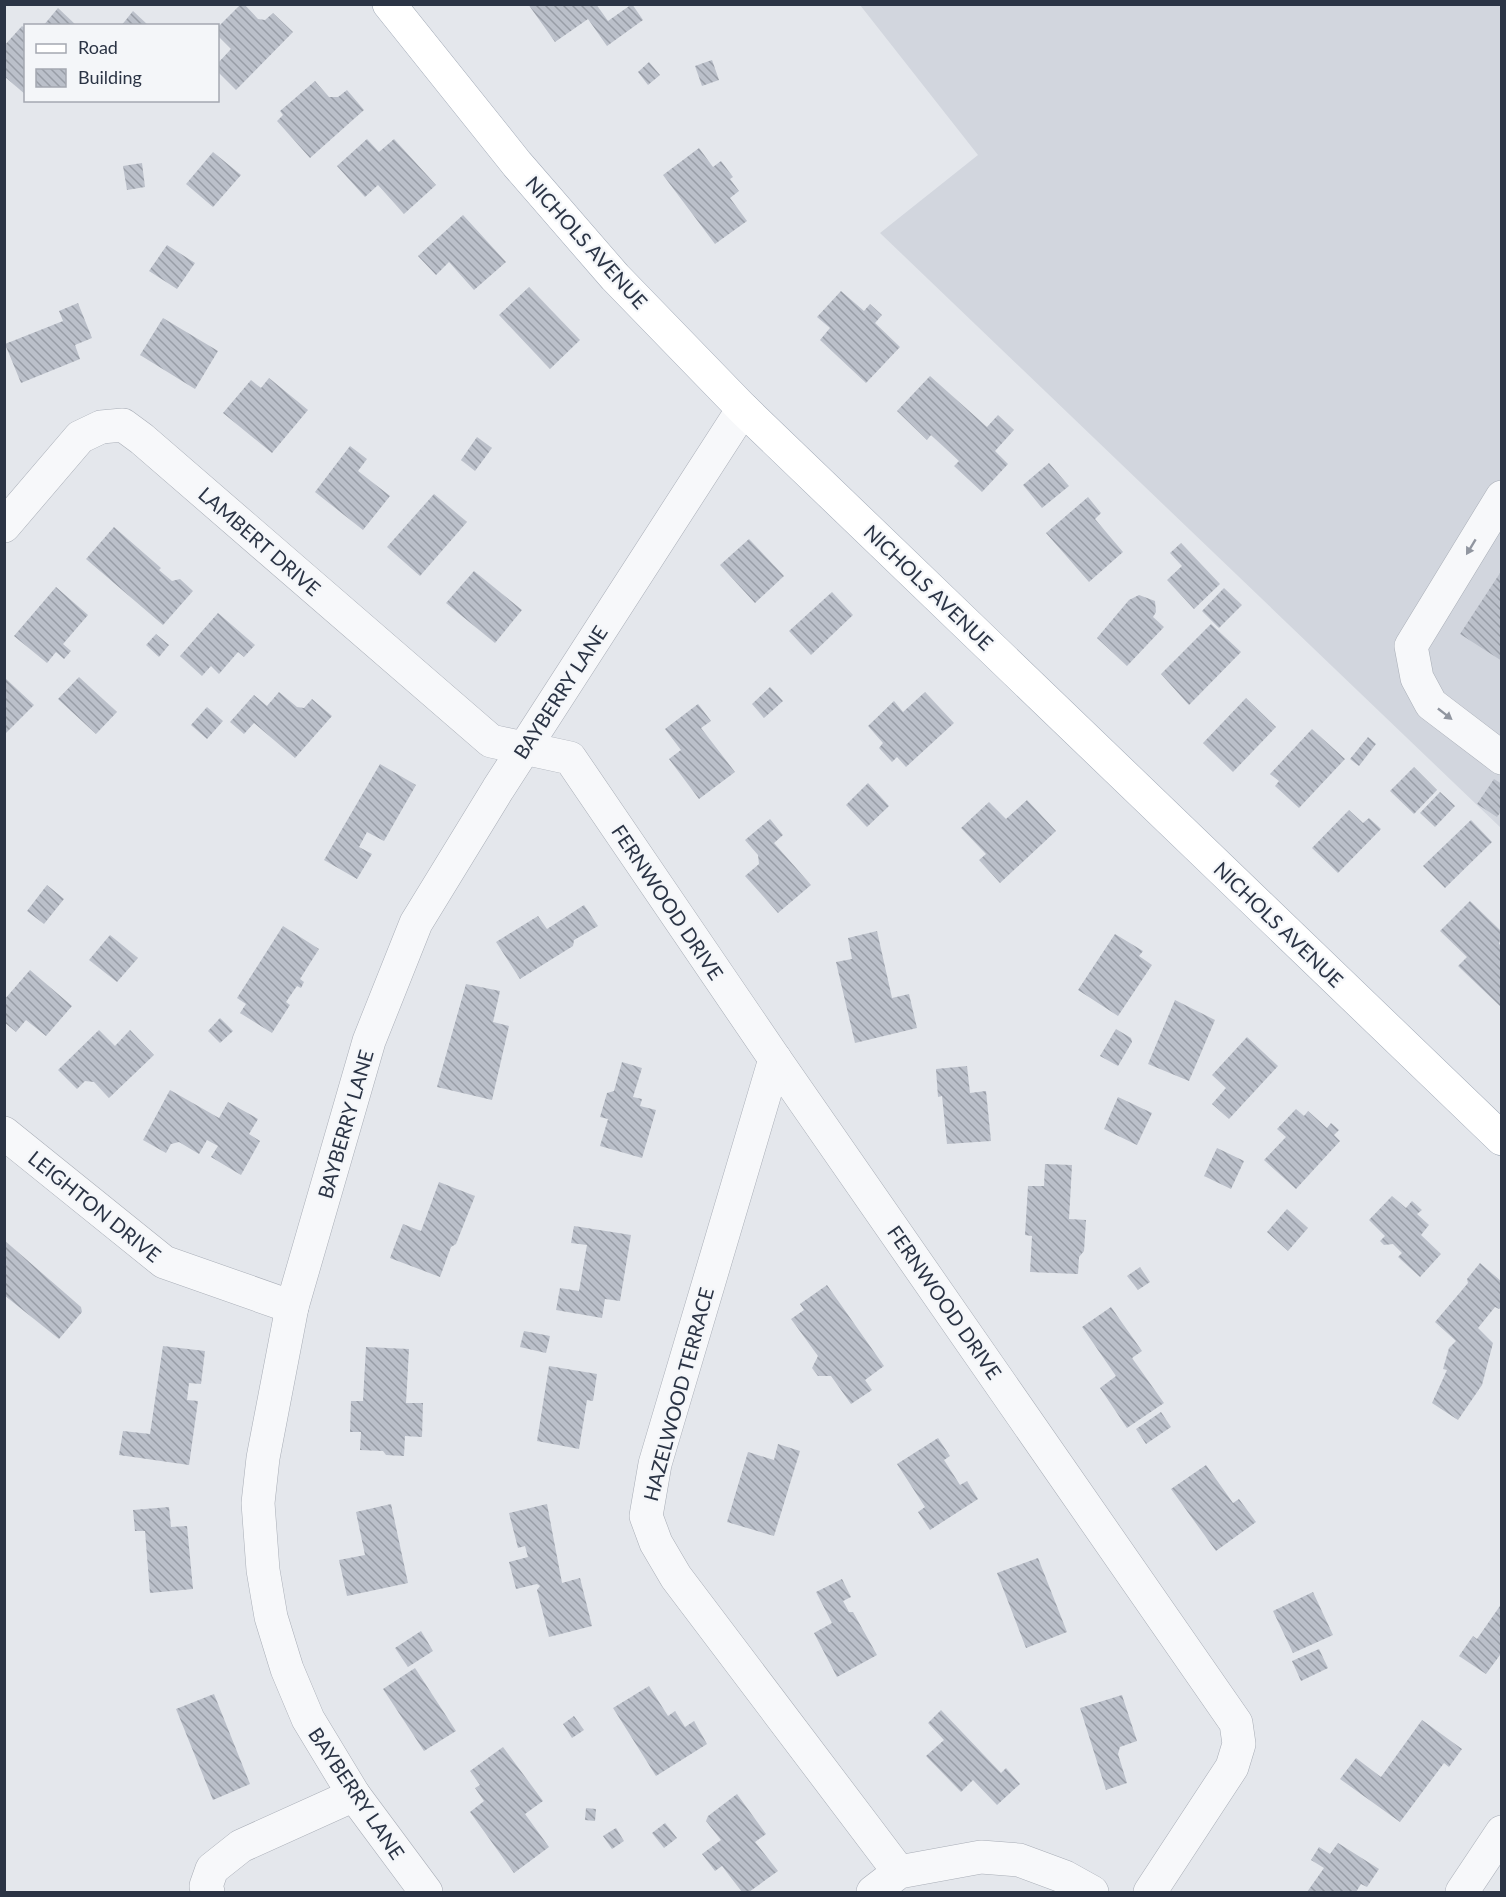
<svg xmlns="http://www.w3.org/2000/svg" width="1506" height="1897" font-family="Lato,sans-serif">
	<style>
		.built { fill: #d2d6de }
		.building { fill: url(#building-back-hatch) }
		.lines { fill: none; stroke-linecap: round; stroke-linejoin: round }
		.minor-casing { stroke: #a9aeb7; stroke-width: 34 }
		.major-casing { stroke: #a3abb8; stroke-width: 34 }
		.minor { stroke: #f7f8fa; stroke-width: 33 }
		.major { stroke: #fff; stroke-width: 33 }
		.oneway { fill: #9196a0 }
		.labels { text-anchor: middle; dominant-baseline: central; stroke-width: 4.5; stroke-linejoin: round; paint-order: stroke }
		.street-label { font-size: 20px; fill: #2b3445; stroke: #f4f6f9 }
	</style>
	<defs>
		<pattern id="building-back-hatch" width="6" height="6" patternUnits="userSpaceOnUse" patternTransform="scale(1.5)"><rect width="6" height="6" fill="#bbc0ca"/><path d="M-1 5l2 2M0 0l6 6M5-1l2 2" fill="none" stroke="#989da6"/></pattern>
	</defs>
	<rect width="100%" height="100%" fill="#e4e7ec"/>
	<polygon class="built" points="860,5 1501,5 1501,828 880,233 978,155"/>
	<g class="building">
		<polygon points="244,4 258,19 265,20 273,13 293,32 236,90 218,72 218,63 231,49 218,36 218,27 239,6"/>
		<polygon points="528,4 596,4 608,21 632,4 643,20 607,46 588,19 555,42"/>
		<polygon points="58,8 77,26 43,26"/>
		<polygon points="133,11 149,26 121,26"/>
		<polygon points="22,26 26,29 26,95 4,76 4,46"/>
		<polygon points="712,60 719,80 702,86 695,66"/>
		<polygon points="649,62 660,75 648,85 638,72"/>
		<polygon points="315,81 329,97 338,97 347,90 364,110 310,158 277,121 283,115 280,111"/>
		<polygon points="367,139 379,152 394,139 436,185 404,214 378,185 365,197 337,166"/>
		<polygon points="699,148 713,167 721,161 733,177 730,179 739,191 730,198 747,221 715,244 663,175"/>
		<polygon points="213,152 241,175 213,207 186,184"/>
		<polygon points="142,163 145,187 127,190 123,166"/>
		<polygon points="463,215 506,262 474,290 449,262 436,275 418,256"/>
		<polygon points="167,245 195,263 177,289 149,271"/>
		<polygon points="529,287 580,340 550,369 499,315"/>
		<polygon points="841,291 864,311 870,304 882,315 875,323 900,347 866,383 820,340 830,328 817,317"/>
		<polygon points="78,303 92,338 75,345 80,359 21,383 5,344 63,321 59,311"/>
		<polygon points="163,318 218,351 195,389 140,355"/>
		<polygon points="930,376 987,427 998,415 1014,430 995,451 1008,464 982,492 954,466 959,461 931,435 927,440 897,411"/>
		<polygon points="269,378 308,410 272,453 223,413 251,380 261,388"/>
		<polygon points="477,437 492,448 475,471 461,460"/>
		<polygon points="350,446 367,459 358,471 390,496 363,530 315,492"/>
		<polygon points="1049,463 1069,486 1042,508 1023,485"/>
		<polygon points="434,494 467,522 420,576 387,547"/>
		<polygon points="1088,497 1101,513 1095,519 1123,552 1089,582 1046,533"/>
		<polygon points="114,527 161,568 159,570 172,581 180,579 193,591 163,625 86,559"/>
		<polygon points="749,539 784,576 755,603 720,565"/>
		<polygon points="1181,543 1220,584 1194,609 1167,580 1182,566 1170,553"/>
		<polygon points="1502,570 1502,661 1460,634"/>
		<polygon points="474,571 522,610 495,643 446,603"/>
		<polygon points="56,587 88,615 63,644 71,651 64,659 56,652 47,663 14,636"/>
		<polygon points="1224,588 1242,605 1219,628 1202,611"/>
		<polygon points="832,592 853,615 811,655 789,631"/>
		<polygon points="1139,595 1155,601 1156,612 1153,617 1164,627 1127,666 1097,638 1129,600"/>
		<polygon points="218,613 255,645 244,657 238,652 219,674 211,666 202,676 180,656"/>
		<polygon points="1211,624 1241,652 1189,705 1161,674"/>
		<polygon points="156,634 169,645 159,657 146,645"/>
		<polygon points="4,677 34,705 4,735"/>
		<polygon points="79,677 117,712 96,734 58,699"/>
		<polygon points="770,687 783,701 764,718 752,704"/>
		<polygon points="279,692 297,707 304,708 312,699 332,716 295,758 254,723 244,734 230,722 254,695 267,706"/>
		<polygon points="925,692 954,723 906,767 897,757 892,762 879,748 883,743 868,726 894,701 903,712"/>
		<polygon points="1246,698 1276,727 1233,772 1203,743"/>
		<polygon points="698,704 711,721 701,728 735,772 699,799 669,759 681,750 665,729"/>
		<polygon points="207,707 223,721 207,739 191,725"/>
		<polygon points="1312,729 1345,759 1299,808 1275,786 1279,781 1270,774"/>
		<polygon points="1368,737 1376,744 1359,766 1350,759"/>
		<polygon points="380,764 416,785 384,841 367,832 359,847 372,854 357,879 324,860"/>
		<polygon points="1414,767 1437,790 1414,814 1390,791"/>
		<polygon points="1494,779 1502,784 1502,810 1497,817 1477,804"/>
		<polygon points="868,783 889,806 867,827 846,805"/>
		<polygon points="1440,792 1455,806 1435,827 1420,813"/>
		<polygon points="1027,800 1056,831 1000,883 979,860 986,854 961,828 989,802 1006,819"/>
		<polygon points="1349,810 1363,823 1369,818 1381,829 1338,873 1312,848"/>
		<polygon points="770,819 783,835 774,843 811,885 778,913 745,876 759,864 758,855 745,840"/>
		<polygon points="1471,820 1492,842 1445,888 1423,866"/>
		<polygon points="47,885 64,899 44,924 27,911"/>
		<polygon points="1470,901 1502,932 1499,944 1502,946 1502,1008 1458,966 1467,957 1440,931"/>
		<polygon points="584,905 598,926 574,940 573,946 520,979 496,942 538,916 547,929"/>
		<polygon points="283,926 319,949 300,979 304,982 301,988 297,986 286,1002 290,1005 272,1033 240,1013 246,1004 237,998"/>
		<polygon points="877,931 892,998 909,994 917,1028 855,1043 836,962 852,959 848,938"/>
		<polygon points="1115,934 1143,951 1139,956 1152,965 1118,1016 1078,990"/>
		<polygon points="110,935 138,958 117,982 89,960"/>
		<polygon points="30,970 72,1006 46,1036 26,1020 16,1032 4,1022 4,1000"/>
		<polygon points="466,984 500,991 493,1022 509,1026 492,1100 437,1087"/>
		<polygon points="1175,1000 1215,1020 1189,1081 1148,1064"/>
		<polygon points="220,1018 233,1031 220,1043 208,1031"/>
		<polygon points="1116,1029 1131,1038 1132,1042 1118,1066 1100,1056"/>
		<polygon points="99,1030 115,1046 130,1030 154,1055 109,1098 94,1082 85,1081 77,1089 58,1070"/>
		<polygon points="1247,1037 1278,1066 1229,1119 1212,1104 1226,1088 1212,1075"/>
		<polygon points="622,1062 642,1068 633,1097 642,1099 640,1106 656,1110 642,1158 600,1146 608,1119 600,1117 607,1093 614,1091"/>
		<polygon points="967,1066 970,1093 986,1091 991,1141 947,1144 942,1096 938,1097 936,1069"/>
		<polygon points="170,1090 219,1118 228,1102 258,1119 249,1134 260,1141 241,1175 211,1157 218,1146 207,1140 199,1154 179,1142 171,1144 166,1153 143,1140"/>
		<polygon points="1118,1097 1152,1113 1137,1145 1104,1129"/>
		<polygon points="1296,1109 1304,1116 1308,1111 1327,1128 1331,1123 1339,1130 1334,1135 1340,1141 1296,1189 1264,1160 1286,1137 1277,1129"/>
		<polygon points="1217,1148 1244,1161 1231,1189 1204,1176"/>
		<polygon points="1045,1164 1072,1165 1069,1219 1086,1220 1084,1251 1079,1257 1078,1274 1030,1272 1032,1236 1025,1235 1028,1186 1044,1186"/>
		<polygon points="439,1182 475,1196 456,1244 451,1247 440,1277 390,1258 403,1224 421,1231"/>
		<polygon points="1392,1196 1406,1208 1412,1201 1422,1210 1417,1214 1429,1225 1421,1235 1441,1254 1420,1277 1398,1257 1402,1253 1393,1244 1384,1245 1380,1241 1385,1236 1369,1220"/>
		<polygon points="1287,1209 1308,1228 1288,1251 1267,1232"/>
		<polygon points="574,1226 631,1235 620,1301 605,1299 602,1318 556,1310 560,1288 579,1291 587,1245 571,1243"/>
		<polygon points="4,1240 81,1307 82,1312 59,1339 4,1295"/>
		<polygon points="1480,1263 1502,1282 1502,1307 1499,1309 1495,1307 1478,1328 1493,1343 1482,1385 1458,1420 1432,1403 1447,1370 1443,1369 1449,1348 1456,1341 1435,1322 1468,1283 1467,1279"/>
		<polygon points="1140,1267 1150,1282 1138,1290 1127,1276"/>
		<polygon points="827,1285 884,1366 865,1380 872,1390 851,1404 831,1376 818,1376 812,1368 818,1356 791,1319 804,1310 800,1304"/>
		<polygon points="1111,1307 1142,1351 1132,1358 1164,1403 1127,1428 1100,1388 1116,1376 1082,1327"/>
		<polygon points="524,1331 550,1336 546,1353 520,1347"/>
		<polygon points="163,1346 205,1351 201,1384 189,1383 187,1400 198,1401 189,1465 119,1455 123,1431 150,1434"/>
		<polygon points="366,1347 409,1349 406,1403 423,1403 422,1437 405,1436 404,1456 386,1455 383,1451 360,1450 361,1432 350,1432 351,1401 363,1401"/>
		<polygon points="549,1366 597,1374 593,1401 587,1400 579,1449 537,1441"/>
		<polygon points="1161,1412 1171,1427 1146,1444 1136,1429"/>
		<polygon points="938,1438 950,1456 944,1460 960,1485 967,1481 978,1499 930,1530 918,1512 925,1507 897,1464"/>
		<polygon points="778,1444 800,1451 774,1536 727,1522 748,1452 774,1460"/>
		<polygon points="1206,1465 1233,1503 1239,1499 1256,1522 1216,1551 1171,1489"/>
		<polygon points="391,1504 408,1583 347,1596 339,1560 365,1555 356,1512"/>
		<polygon points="547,1504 562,1583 580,1578 592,1626 549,1637 537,1590 540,1586 537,1584 516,1589 509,1562 528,1557 525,1546 518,1548 509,1513"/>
		<polygon points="169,1507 171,1527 187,1526 193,1589 150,1593 145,1531 135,1531 133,1510"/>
		<polygon points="1038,1558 1067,1632 1026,1648 997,1573"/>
		<polygon points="842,1579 851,1597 843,1601 849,1612 853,1612 877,1655 837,1677 814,1633 832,1623 816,1592"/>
		<polygon points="1313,1592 1333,1635 1293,1653 1273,1611"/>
		<polygon points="1502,1603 1502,1657 1500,1655 1486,1674 1459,1656 1473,1636 1477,1639"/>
		<polygon points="421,1631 433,1651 408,1667 395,1648"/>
		<polygon points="1319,1649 1328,1668 1301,1681 1292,1661"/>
		<polygon points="415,1668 456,1731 424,1751 383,1689"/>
		<polygon points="649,1686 668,1716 675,1711 685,1727 694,1721 707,1744 656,1776 613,1708"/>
		<polygon points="214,1694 250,1784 213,1800 176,1709"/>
		<polygon points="1122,1695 1137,1741 1120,1747 1118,1754 1127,1783 1106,1790 1080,1708"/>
		<polygon points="941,1710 1001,1773 1006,1768 1020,1784 997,1805 973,1780 961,1792 926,1756 944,1740 928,1723"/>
		<polygon points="574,1716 584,1730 572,1738 563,1724"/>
		<polygon points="1422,1720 1462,1749 1449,1767 1444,1763 1400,1822 1340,1779 1356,1758 1381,1777"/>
		<polygon points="503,1747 543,1801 525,1814 549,1847 514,1873 470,1812 484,1801 475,1788 480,1785 470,1771"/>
		<polygon points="737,1794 766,1834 755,1842 778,1871 749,1892 742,1892 722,1866 715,1871 702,1854 721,1840 706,1821 708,1816"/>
		<polygon points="586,1808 596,1809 595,1821 585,1820"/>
		<polygon points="665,1823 677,1838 664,1848 652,1833"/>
		<polygon points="616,1828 624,1841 612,1849 603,1836"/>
		<polygon points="1338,1843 1379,1869 1367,1887 1361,1884 1356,1892 1307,1892 1324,1868 1311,1860 1319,1847 1330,1854"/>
	</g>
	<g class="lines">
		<defs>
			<g id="minor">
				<polyline points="1502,497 1411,646 1417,678 1431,704 1502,758"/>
				<polyline points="4,526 80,437 101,427 123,425 142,439 491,741 570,758 775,1059 1236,1723 1239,1744 1232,1767 1150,1892"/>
				<polyline points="775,1059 655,1464 646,1516 656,1543 676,1577 899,1872"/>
				<polyline points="4,1133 164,1262 292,1307"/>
				<polyline points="208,1892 206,1886 212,1869 241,1846 354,1795"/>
				<polyline points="426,1892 354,1795 308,1719 287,1669 271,1617 263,1570 258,1503 263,1458 292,1307 369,1041 416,923 498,789 743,409"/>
				<polyline points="873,1892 899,1872 981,1857 1019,1860 1065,1877 1092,1892"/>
				<polyline points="1462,1892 1502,1832"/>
			</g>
			<polyline id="major" points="389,4 517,164 615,277 743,409 1502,1139"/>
		</defs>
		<use href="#minor" class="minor-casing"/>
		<use href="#major" class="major-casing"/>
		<use href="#minor" class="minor"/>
		<use href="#major" class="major"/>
	</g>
	<defs><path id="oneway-solid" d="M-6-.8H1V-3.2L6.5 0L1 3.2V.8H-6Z" transform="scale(1.5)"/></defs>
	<g class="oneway">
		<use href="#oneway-solid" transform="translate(1471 547) rotate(121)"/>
		<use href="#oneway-solid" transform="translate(1445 714) rotate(38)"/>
	</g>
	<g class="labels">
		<g class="street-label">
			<text transform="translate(587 242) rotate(48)">NICHOLS AVENUE</text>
			<text transform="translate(260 541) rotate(41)">LAMBERT DRIVE</text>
			<text transform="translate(929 587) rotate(44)">NICHOLS AVENUE</text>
			<text transform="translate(560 692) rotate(-57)">BAYBERRY LANE</text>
			<text transform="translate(668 902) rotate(56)">FERNWOOD DRIVE</text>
			<text transform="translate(1279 924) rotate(44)">NICHOLS AVENUE</text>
			<text transform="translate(345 1124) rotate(-74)">BAYBERRY LANE</text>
			<text transform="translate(95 1206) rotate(39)">LEIGHTON DRIVE</text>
			<text transform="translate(945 1302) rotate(55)">FERNWOOD DRIVE</text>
			<text transform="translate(678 1394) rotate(-75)">HAZELWOOD TERRACE</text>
			<text transform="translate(357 1793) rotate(56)">BAYBERRY LANE</text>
		</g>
	</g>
	<rect width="1506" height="1897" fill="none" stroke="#2b3445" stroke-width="12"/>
	<rect x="24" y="24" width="195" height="78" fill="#f4f6f9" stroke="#a4a8b1" stroke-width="1.5"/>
	<rect x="36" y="44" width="30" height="9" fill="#ffffff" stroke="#a4a8b1" stroke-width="1.5"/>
	<text x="78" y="54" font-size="18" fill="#2b3445">Road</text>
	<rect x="36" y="69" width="30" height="18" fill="url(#building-back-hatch)" stroke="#a4a8b1" stroke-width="1.5"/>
	<text x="78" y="84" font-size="18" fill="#2b3445">Building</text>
</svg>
